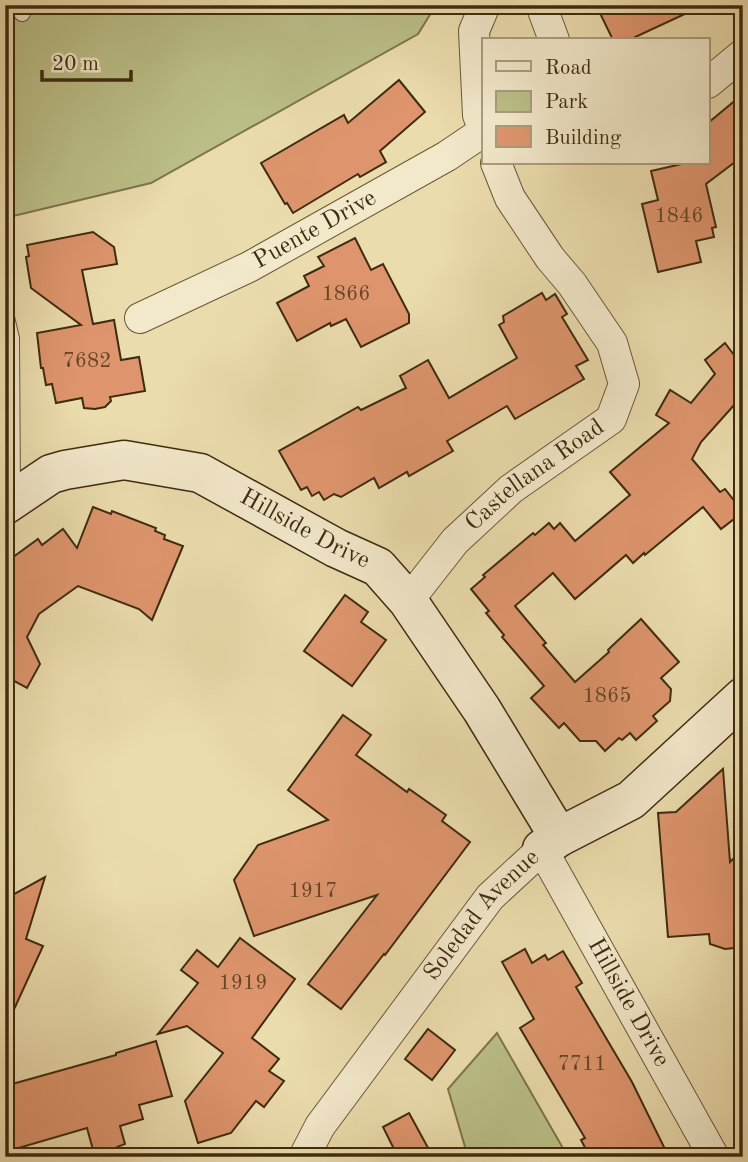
<svg xmlns="http://www.w3.org/2000/svg" width="748" height="1162" font-family="'Old Standard TT',serif">
	<style>
		.green { fill: #bbbf87; stroke: #7d754b; stroke-width: 2 }
		.building { fill: #de956d; stroke: #3f2b0f; stroke-width: 2 }
		.lines { fill: none; stroke-linecap: round; stroke-linejoin: round }
		.lane-casing { stroke: #6a5736; stroke-width: 18 }
		.street-casing { stroke: #6a5736; stroke-width: 32 }
		.secondary-casing { stroke: #3f2b0f; stroke-width: 41 }
		.lane { stroke: #f2e8ca; stroke-width: 16 }
		.street { stroke: #f2e8ca; stroke-width: 30 }
		.secondary { stroke: #f2e8ca; stroke-width: 38 }
		.labels { text-anchor: middle; dominant-baseline: central; stroke-width: 5; stroke-linejoin: round; paint-order: stroke }
		.number-label { font-size: 21px; fill: #674626 }
		.street-label { font-size: 24px; fill: #3f2b0f; stroke: #f2e8ca }
	</style>
	<rect width="100%" height="100%" fill="#ebdcad"/>
	<filter id="stains"><feTurbulence type="fractalNoise" baseFrequency=".00286" numOctaves="4"/><feColorMatrix values="0 0 0 0 .2 0 0 0 0 .09 0 0 0 0 .02 0 0 0 .5 -.17"/></filter>
	<radialGradient id="worn" r=".72"><stop offset=".6" stop-color="#630" stop-opacity="0"/><stop offset="1" stop-color="#630" stop-opacity=".3"/></radialGradient>
	<g class="green">
		<polygon points="5,5 436,5 418,34 151,183 5,218"/>
		<polygon points="497,1033 568,1157 468,1157 448,1089"/>
	</g>
	<g class="building">
		<polygon points="596,5 704,5 629,40 613,40"/>
		<polygon points="399,80 425,112 380,151 386,162 360,177 358,174 293,213 287,203 285,204 261,163 344,115 348,123"/>
		<polygon points="743,94 743,156 706,184 716,227 712,228 714,237 696,241 701,262 658,272 642,204 658,200 651,171 686,163 708,163 708,123"/>
		<polygon points="93,232 114,247 117,264 82,270 93,324 114,320 121,360 139,357 145,391 110,397 111,401 105,407 95,409 84,408 82,398 56,403 52,384 46,385 43,368 41,368 37,333 81,325 31,288 26,257 29,256 27,245"/>
		<polygon points="355,238 371,270 383,264 409,314 409,323 361,347 346,319 331,326 330,323 297,341 277,303 309,286 304,276 324,266 318,257"/>
		<polygon points="542,293 546,300 555,294 567,314 562,317 588,360 576,366 584,379 515,419 507,406 447,441 453,451 409,476 407,472 379,488 374,478 341,497 334,494 324,500 319,492 312,496 307,487 301,490 279,451 358,407 361,410 406,388 400,376 428,360 449,398 517,358 499,325 504,322 503,316"/>
		<polygon points="725,343 743,367 743,395 701,442 692,459 720,492 725,489 743,512 721,529 703,507 645,555 644,553 633,563 626,555 575,599 553,573 515,606 546,643 543,645 575,682 609,652 608,650 612,646 641,619 679,662 661,678 671,689 670,701 653,716 657,721 636,740 630,733 622,740 619,738 605,751 596,741 580,741 564,723 559,728 531,698 544,686 502,637 504,635 486,613 489,611 471,589 485,577 483,575 533,533 535,535 549,523 554,529 560,523 575,541 630,495 610,472 669,423 656,415 670,390 691,403 715,374 705,360"/>
		<polygon points="93,507 111,514 112,511 156,528 155,531 165,535 164,539 183,546 152,620 139,609 78,586 39,614 27,637 40,664 27,688 7,677 5,680 5,563 38,539 42,545 63,529 77,548"/>
		<polygon points="345,595 368,612 361,622 386,640 352,686 304,651"/>
		<polygon points="343,715 371,735 356,755 407,792 409,789 446,815 442,821 470,842 385,955 384,954 341,1009 308,984 377,895 254,936 234,880 258,845 328,820 288,790"/>
		<polygon points="723,769 730,862 743,849 743,947 725,949 710,944 709,934 668,937 658,813 676,812"/>
		<polygon points="45,877 26,939 43,946 5,1029 5,899"/>
		<polygon points="240,938 295,979 252,1038 279,1059 269,1071 284,1081 264,1107 256,1101 231,1133 198,1143 185,1101 223,1053 187,1026 158,1034 198,983 181,970 197,950 218,967"/>
		<polygon points="525,949 532,963 545,955 548,960 563,951 582,983 576,987 632,1082 665,1149 651,1157 590,1157 581,1140 585,1138 520,1028 534,1019 502,962"/>
		<polygon points="428,1029 455,1050 432,1080 405,1059"/>
		<polygon points="156,1041 172,1096 139,1105 143,1119 120,1126 125,1144 117,1147 120,1157 95,1157 87,1128 5,1152 5,1086 116,1055 116,1053"/>
		<polygon points="409,1113 433,1157 398,1157 383,1127"/>
	</g>
	<g class="lines">
		<defs>
			<g id="lane">
				<polyline points="19,5 22,13"/>
				<polyline points="5,313 11,338 12,498"/>
			</g>
			<g id="street">
				<polyline points="541,5 554,40"/>
				<polyline points="708,83 743,54"/>
				<polyline points="484,131 478,115 474,31 485,5"/>
				<path id="s1" d="M140,318L249,267L447,156L484,131"/>
				<path id="s2" d="M408,601L455,541L511,489L611,419L624,384L612,343L572,284L550,258L510,198L496,163"/>
				<path id="s3" d="M304,1157L320,1126L490,897L542,849L714,1157"/>
			</g>
			<g id="secondary">
				<path id="s4" d="M5,505L51,474L65,470L124,460L200,473L336,548L378,567L408,601L482,710L559,837"/>
				<polyline points="542,849 559,837 631,800 743,697"/>
			</g>
		</defs>
		<use href="#lane" class="lane-casing"/>
		<use href="#street" class="street-casing"/>
		<use href="#secondary" class="secondary-casing"/>
		<use href="#lane" class="lane"/>
		<use href="#street" class="street"/>
		<use href="#secondary" class="secondary"/>
	</g>
	<g class="labels">
		<g class="number-label">
			<text x="679" y="216">1846</text>
			<text x="346" y="294">1866</text>
			<text x="87" y="361">7682</text>
			<text x="607" y="696">1865</text>
			<text x="313" y="891">1917</text>
			<text x="243" y="983">1919</text>
			<text x="582" y="1064">7711</text>
		</g>
		<g class="street-label">
			<text stroke="none"><textPath href="#s1" startOffset="196">Puente Drive</textPath></text>
			<text stroke="none"><textPath href="#s2" startOffset="180">Castellana Road</textPath></text>
			<text stroke="none"><textPath href="#s4" startOffset="326">Hillside Drive</textPath></text>
			<text stroke="none"><textPath href="#s3" startOffset="301">Soledad Avenue</textPath></text>
			<text stroke="none"><textPath href="#s3" startOffset="567">Hillside Drive</textPath></text>
		</g>
	</g>
	<rect width="748" height="1162" fill="none" stroke="#ebdcad" stroke-width="28"/>
	<rect x="7" y="7" width="734" height="1148" fill="none" stroke="#3f2b0f" stroke-width="3.5"/>
	<rect x="14" y="14" width="720" height="1134" fill="none" stroke="#3f2b0f" stroke-width="2"/>
	<rect x="482" y="38" width="228" height="126" fill="#f2e8ca" stroke="#aa9c7f" stroke-width="2"/>
	<rect x="496" y="61" width="35" height="10" fill="#f2e8ca" stroke="#aa9c7f" stroke-width="2"/>
	<text x="545" y="74" font-size="21" fill="#3f2b0f">Road</text>
	<rect x="496" y="91" width="35" height="21" fill="#bbbf87" stroke="#aa9c7f" stroke-width="2"/>
	<text x="545" y="108" font-size="21" fill="#3f2b0f">Park</text>
	<rect x="496" y="126" width="35" height="21" fill="#de956d" stroke="#aa9c7f" stroke-width="2"/>
	<text x="545" y="144" font-size="21" fill="#3f2b0f">Building</text>
	<path d="M42 70v10h89v-10" fill="none" stroke="#3f2b0f" stroke-width="3.5"/>
	<text x="52" y="70" font-size="21" fill="#3f2b0f" stroke="#f2e8ca" stroke-width="5" paint-order="stroke">20 m</text>
	<rect width="100%" height="100%" filter="url(#stains)"/>
	<rect width="100%" height="100%" fill="url(#worn)"/>
</svg>
